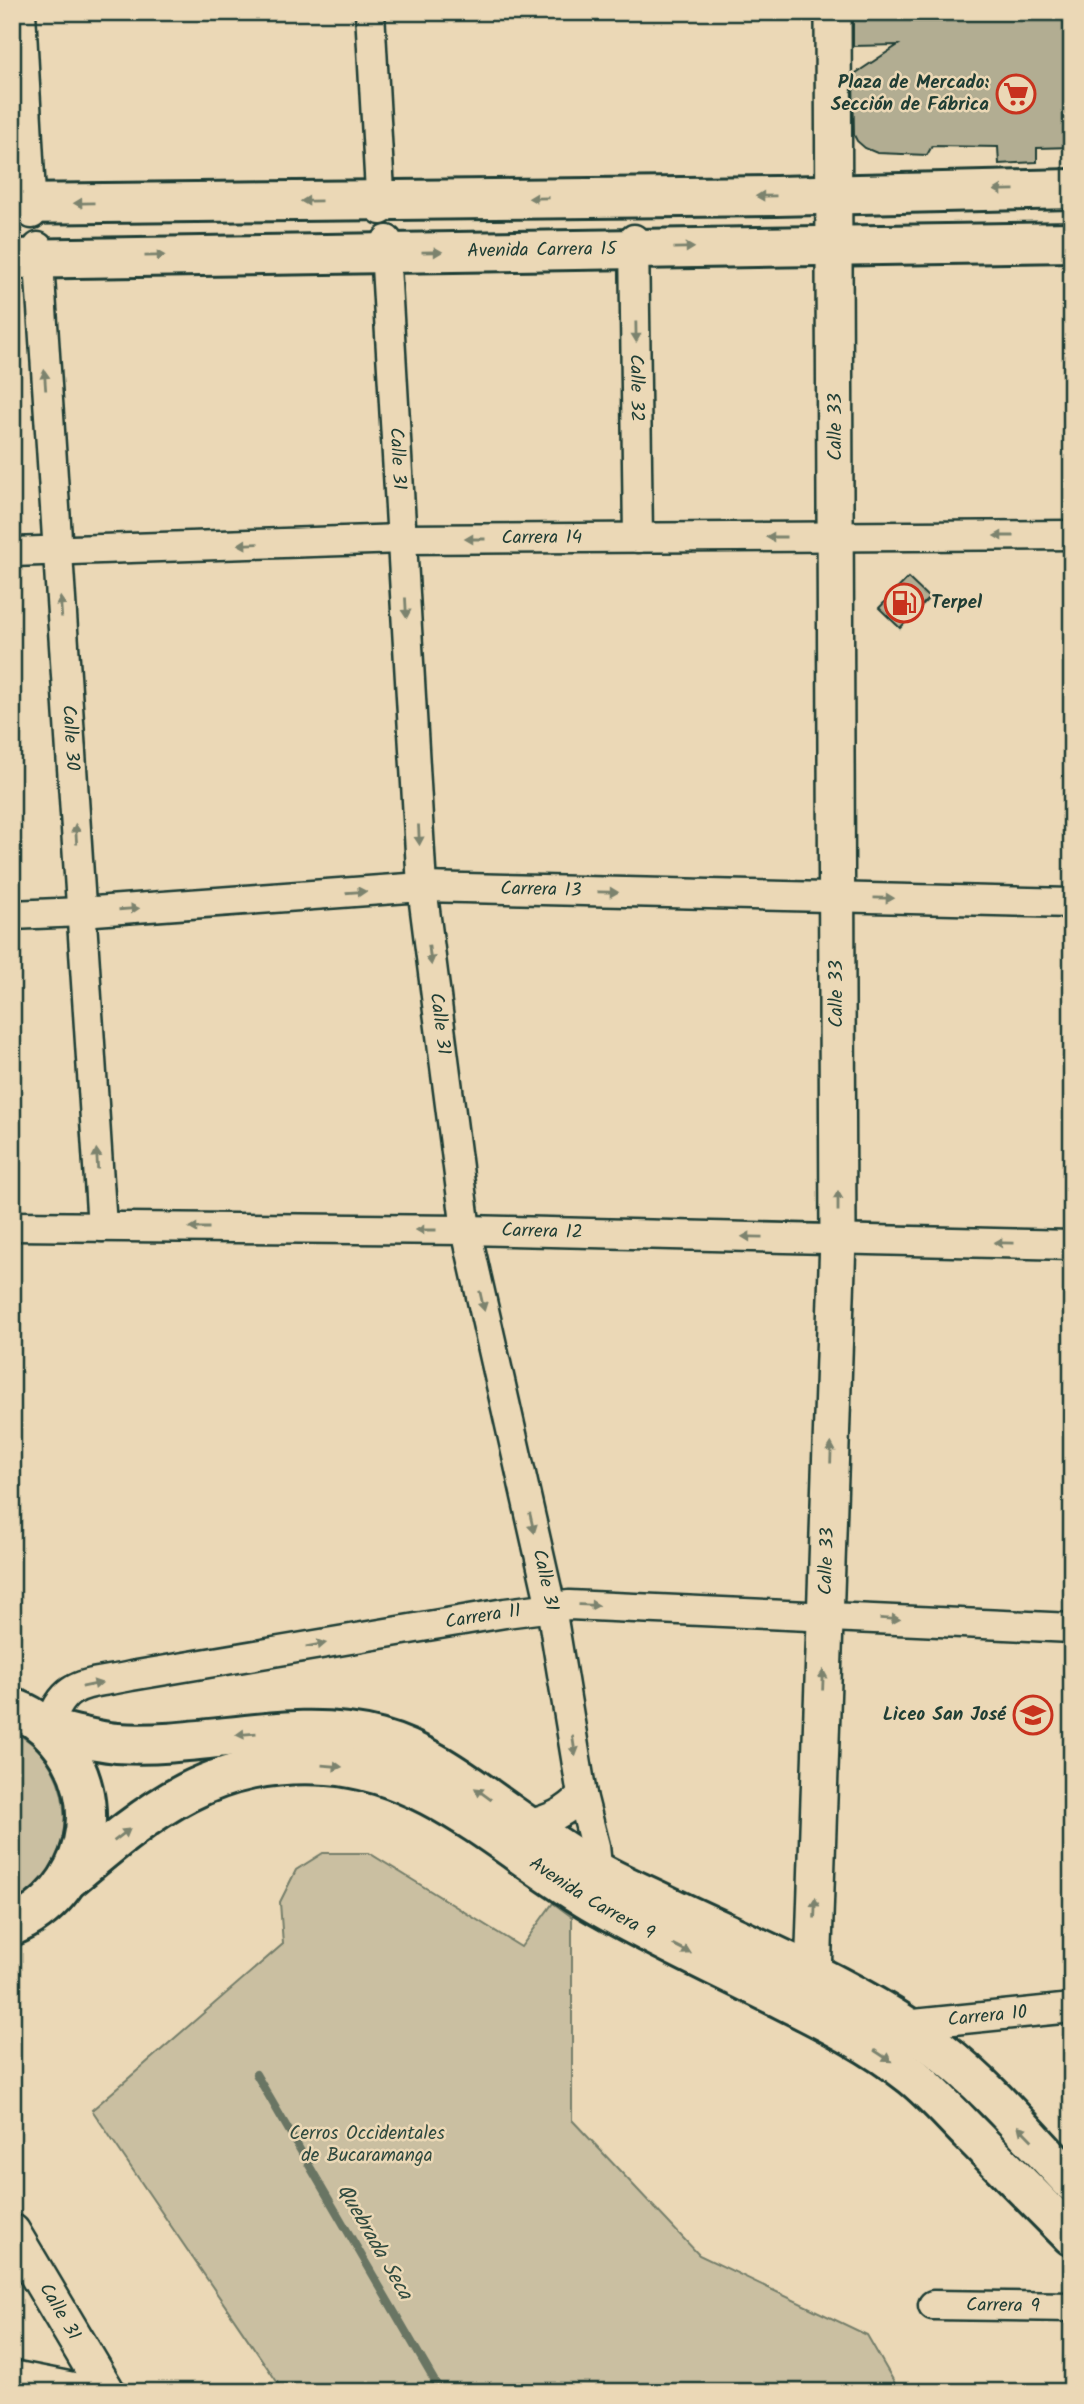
<svg xmlns="http://www.w3.org/2000/svg" width="1084" height="2404" font-family="Kalam,sans-serif">
	<style>
		.green { fill: #cabfa1; stroke: #747e6a; stroke-width: 2 }
		.lines { fill: none; stroke-linecap: round; stroke-linejoin: round }
		.stream { stroke: #697563; stroke-width: 8 }
		.building { fill: #b2ad92; stroke: #1f3d34; stroke-width: 2 }
		.minor-casing { stroke: #1f3d34; stroke-width: 33 }
		.tertiary-casing { stroke: #1f3d34; stroke-width: 40 }
		.secondary-casing { stroke: #1f3d34; stroke-width: 44 }
		.primary-casing { stroke: #1f3d34; stroke-width: 44 }
		.minor { stroke: #ebd8b6; stroke-width: 28 }
		.tertiary { stroke: #ebd8b6; stroke-width: 35 }
		.secondary { stroke: #ebd8b6; stroke-width: 38 }
		.primary { stroke: #ebd8b6; stroke-width: 38 }
		.oneway { fill: #7b836e }
		.labels { text-anchor: middle; dominant-baseline: central; stroke-width: 5; stroke-linejoin: round; paint-order: stroke }
		.poi-label { font-size: 19px; font-weight: bold; fill: #1f3d34; stroke: #ebd8b6; text-anchor: end }
		.street-label { font-size: 19px; fill: #1f3d34; stroke: #ebd8b6 }
		.park-label { font-size: 19px; fill: #304a3f; stroke: #ebd8b6 }
		.water-label { font-size: 21px; font-style: italic; fill: #314b40; stroke: #ebd8b6 }
	</style>
	<rect width="100%" height="100%" fill="#ebd8b6"/>
	<filter id="ink" filterUnits="userSpaceOnUse"><feTurbulence type="fractalNoise" baseFrequency=".0143" numOctaves="2"/><feDisplacementMap in="SourceGraphic" scale="14" xChannelSelector="R" yChannelSelector="G"/><feConvolveMatrix kernelMatrix="1 2 1 2 8 2 1 2 1" color-interpolation-filters="sRGB"/></filter>
	<g filter="url(#ink)">
		<g class="green">
			<path d="M12,1731C80,1762 84,1873 12,1903Z"/>
			<polygon points="323,1853 369,1853 521,1947 553,1903 572,1917 572,2120 699,2255 867,2335 900,2392 284,2392 92,2110 283,1944 280,1902 296,1870"/>
		</g>
		<g class="lines">
			<polyline class="stream" points="256,2074 441,2392"/>
		</g>
		<g class="building">
			<polygon points="853,12 1072,12 1072,147 1037,148 1037,162 999,164 998,147 932,146 927,155 877,153 865,148 857,141 854,135 853,75 898,45 853,46"/>
			<polygon points="908,578 929,598 900,628 879,608"/>
		</g>
		<g class="lines">
			<defs>
				<g id="minor">
					<polyline points="21,12 32,214"/>
					<polyline points="370,12 381,210"/>
					<path id="s1" d="M634,239L638,538"/>
					<path id="s2" d="M387,240L386,266L422,887L466,1230L551,1607L582,1795L595,1846L599,1886"/>
					<path id="s3" d="M38,247L102,1227"/>
					<path id="s4" d="M12,552L402,539L1072,535"/>
					<path id="s5" d="M12,915L81,912L422,887L1072,903"/>
					<path id="s6" d="M12,1226L466,1230L1072,1245"/>
					<path id="s7" d="M49,1729C62,1679 86,1686 131,1676L505,1613L569,1605L1072,1628"/>
					<path d="M527,1825C550,1819 566,1813 582,1795"/>
					<path id="s8" d="M904,2025L1072,2008"/>
					<path id="s9" d="M933,2305L1072,2307"/>
					<polyline points="12,2375 99,2392"/>
				</g>
				<g id="tertiary">
					<path id="s10" d="M813,1976L838,1239L833,12"/>
					<path id="s11" d="M12,2232L107,2392"/>
				</g>
				<g id="secondary">
					<path d="M49,1729C71,1734 94,1741 117,1743C204,1749 293,1716 379,1739C423,1751 460,1778 496,1804C528,1827 559,1849 593,1869C616,1883 642,1893 666,1905C758,1949 858,1988 940,2050C987,2086 1031,2139 1072,2182"/>
					<path id="s12" d="M70,1878C151,1809 214,1757 328,1765C433,1772 511,1856 599,1906C659,1940 722,1969 784,2000C828,2022 873,2045 912,2076C933,2093 952,2115 971,2134C1005,2168 1038,2202 1072,2236"/>
				</g>
				<g id="primary">
					<polyline points="12,204 776,196 1072,189"/>
					<path id="s13" d="M12,259L1072,242"/>
					<path d="M12,1708C29,1713 45,1725 56,1738C111,1800 87,1894 12,1926"/>
				</g>
			</defs>
			<use href="#minor" class="minor-casing"/>
			<use href="#tertiary" class="tertiary-casing"/>
			<use href="#secondary" class="secondary-casing"/>
			<use href="#primary" class="primary-casing"/>
			<use href="#minor" class="minor"/>
			<use href="#tertiary" class="tertiary"/>
			<use href="#secondary" class="secondary"/>
			<use href="#primary" class="primary"/>
		</g>
		<defs><path id="oneway-solid" d="M-6-.8H1V-3.2L6.5 0L1 3.2V.8H-6Z" transform="scale(1.75)"/></defs>
		<g class="oneway">
			<use href="#oneway-solid" transform="translate(1004 190) rotate(179)"/>
			<use href="#oneway-solid" transform="translate(766 196) rotate(179)"/>
			<use href="#oneway-solid" transform="translate(539 198) rotate(179)"/>
			<use href="#oneway-solid" transform="translate(311 201) rotate(179)"/>
			<use href="#oneway-solid" transform="translate(84 203) rotate(179)"/>
			<use href="#oneway-solid" transform="translate(684 248) rotate(-1)"/>
			<use href="#oneway-solid" transform="translate(432 252) rotate(-1)"/>
			<use href="#oneway-solid" transform="translate(155 256) rotate(-1)"/>
			<use href="#oneway-solid" transform="translate(636 332) rotate(89)"/>
			<use href="#oneway-solid" transform="translate(45 380) rotate(-94)"/>
			<use href="#oneway-solid" transform="translate(1004 536) rotate(180)"/>
			<use href="#oneway-solid" transform="translate(776 537) rotate(180)"/>
			<use href="#oneway-solid" transform="translate(475 539) rotate(180)"/>
			<use href="#oneway-solid" transform="translate(248 544) rotate(178)"/>
			<use href="#oneway-solid" transform="translate(61 607) rotate(-94)"/>
			<use href="#oneway-solid" transform="translate(406 608) rotate(87)"/>
			<use href="#oneway-solid" transform="translate(76 834) rotate(-94)"/>
			<use href="#oneway-solid" transform="translate(419 835) rotate(87)"/>
			<use href="#oneway-solid" transform="translate(356 892) rotate(-4)"/>
			<use href="#oneway-solid" transform="translate(608 892) rotate(1)"/>
			<use href="#oneway-solid" transform="translate(884 898) rotate(1)"/>
			<use href="#oneway-solid" transform="translate(129 909) rotate(-4)"/>
			<use href="#oneway-solid" transform="translate(430 955) rotate(83)"/>
			<use href="#oneway-solid" transform="translate(97 1159) rotate(-94)"/>
			<use href="#oneway-solid" transform="translate(838 1201) rotate(-90)"/>
			<use href="#oneway-solid" transform="translate(199 1228) rotate(-180)"/>
			<use href="#oneway-solid" transform="translate(426 1230) rotate(-180)"/>
			<use href="#oneway-solid" transform="translate(752 1237) rotate(-179)"/>
			<use href="#oneway-solid" transform="translate(1004 1243) rotate(-179)"/>
			<use href="#oneway-solid" transform="translate(482 1301) rotate(77)"/>
			<use href="#oneway-solid" transform="translate(831 1453) rotate(-88)"/>
			<use href="#oneway-solid" transform="translate(532 1523) rotate(77)"/>
			<use href="#oneway-solid" transform="translate(589 1605) rotate(2)"/>
			<use href="#oneway-solid" transform="translate(890 1619) rotate(3)"/>
			<use href="#oneway-solid" transform="translate(316 1645) rotate(-10)"/>
			<use href="#oneway-solid" transform="translate(823 1680) rotate(-88)"/>
			<use href="#oneway-solid" transform="translate(92 1685) rotate(-12)"/>
			<use href="#oneway-solid" transform="translate(246 1734) rotate(175)"/>
			<use href="#oneway-solid" transform="translate(574 1746) rotate(81)"/>
			<use href="#oneway-solid" transform="translate(332 1766) rotate(5)"/>
			<use href="#oneway-solid" transform="translate(483 1794) rotate(-144)"/>
			<use href="#oneway-solid" transform="translate(122 1835) rotate(-37)"/>
			<use href="#oneway-solid" transform="translate(815 1908) rotate(-88)"/>
			<use href="#oneway-solid" transform="translate(682 1949) rotate(27)"/>
			<use href="#oneway-solid" transform="translate(883 2056) rotate(33)"/>
			<use href="#oneway-solid" transform="translate(1025 2133) rotate(-134)"/>
		</g>
	</g>
	<defs>
		<symbol id="supermarket-ring" viewBox="-11 -11 22 22"><circle r="9.5" fill="#ebd8b6" stroke="#c8321e" stroke-width="1.5"/><path d="M-6-5.5h2.5l.6 2H6L4.5 2H-2.5L-4.4-4H-6ZM-1.5 3.2a1.3 1.3 0 1 0 .1 0ZM3 3.2a1.3 1.3 0 1 0 .1 0Z" fill="#c8321e"/></symbol>
		<symbol id="fuel-ring" viewBox="-11 -11 22 22"><circle r="9.5" fill="#ebd8b6" stroke="#c8321e" stroke-width="1.5"/><path d="M-5.5-6h7V0h2V4h1.3V-2.5L3-4.5l.8-.8L6-3V5H2.5V1h-1V6h-7ZM-4.2-4.7v3.2H.2V-4.7Z" fill="#c8321e"/></symbol>
		<symbol id="school-ring" viewBox="-11 -11 22 22"><circle r="9.5" fill="#ebd8b6" stroke="#c8321e" stroke-width="1.5"/><path d="M0-5L7-2L0 1L-7-2ZM-4 1L0 2.5L4 1V4Q0 6-4 4Z" fill="#c8321e"/></symbol>
	</defs>
	<g fill-rule="evenodd">
		<use href="#supermarket-ring" x="994" y="72" width="44" height="44"/>
		<use href="#fuel-ring" x="882" y="581" width="44" height="44"/>
		<use href="#school-ring" x="1011" y="1693" width="44" height="44"/>
	</g>
	<g class="labels">
		<g class="poi-label">
			<text x="989" y="83">Plaza de Mercado:<tspan x="989" dy="22">Sección de Fábrica</tspan></text>
			<text x="931" y="603" text-anchor="start">Terpel</text>
			<text x="1006" y="1715">Liceo San José</text>
		</g>
		<g class="street-label">
			<text stroke="none"><textPath href="#s13" startOffset="530">Avenida Carrera 15</textPath></text>
			<text stroke="none"><textPath href="#s1" startOffset="149">Calle 32</textPath></text>
			<text transform="translate(836 427) rotate(-90)">Calle 33</text>
			<text stroke="none"><textPath href="#s2" startOffset="219">Calle 31</textPath></text>
			<text stroke="none"><textPath href="#s4" startOffset="530">Carrera 14</textPath></text>
			<text stroke="none"><textPath href="#s3" startOffset="492">Calle 30</textPath></text>
			<text stroke="none"><textPath href="#s5" startOffset="530">Carrera 13</textPath></text>
			<text transform="translate(837 994) rotate(-90)">Calle 33</text>
			<text stroke="none"><textPath href="#s2" startOffset="786">Calle 31</textPath></text>
			<text stroke="none"><textPath href="#s6" startOffset="530">Carrera 12</textPath></text>
			<text stroke="none"><textPath href="#s10" startOffset="415">Calle 33</textPath></text>
			<text stroke="none"><textPath href="#s2" startOffset="1353">Calle 31</textPath></text>
			<text stroke="none"><textPath href="#s7" startOffset="464">Carrera 11</textPath></text>
			<text stroke="none"><textPath href="#s12" startOffset="590">Avenida Carrera 9</textPath></text>
			<text stroke="none"><textPath href="#s8" startOffset="84">Carrera 10</textPath></text>
			<text stroke="none"><textPath href="#s9" startOffset="70">Carrera 9</textPath></text>
			<text stroke="none"><textPath href="#s11" startOffset="93">Calle 31</textPath></text>
		</g>
		<g class="park-label">
			<text x="367" y="2134">Cerros Occidentales<tspan x="367" dy="22">de Bucaramanga</tspan></text>
		</g>
		<g class="water-label">
			<text transform="translate(374 2242) rotate(60)">Quebrada Seca</text>
		</g>
	</g>
	<rect width="1084" height="2404" fill="none" stroke="#ebd8b6" stroke-width="42"/>
	<rect x="21" y="21" width="1042" height="2362" fill="none" stroke="#1f3d34" stroke-width="2.5" filter="url(#ink)"/>
</svg>
